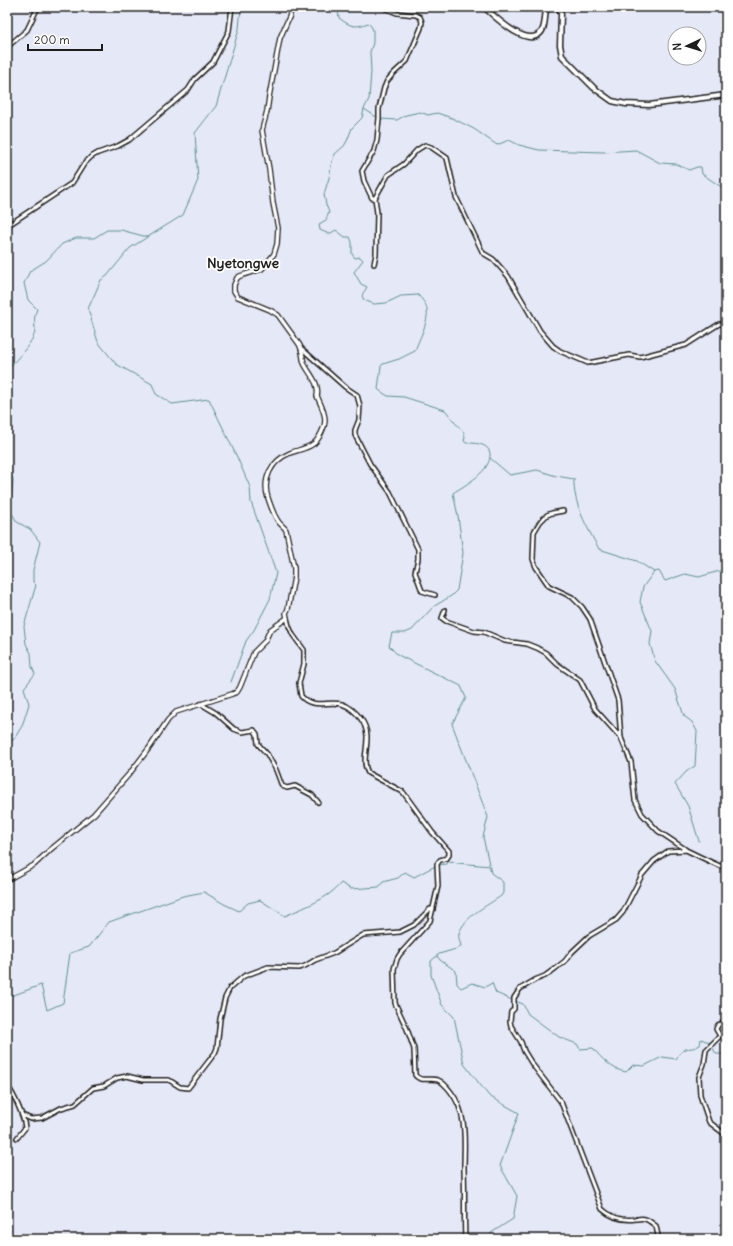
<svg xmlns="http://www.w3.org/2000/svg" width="733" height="1246" font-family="Delius,sans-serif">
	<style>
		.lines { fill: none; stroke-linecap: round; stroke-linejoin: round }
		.stream { stroke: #5e8f93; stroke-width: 1 }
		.minor-casing { stroke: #1c1c1c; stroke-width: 6 }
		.tertiary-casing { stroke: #1c1c1c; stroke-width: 6 }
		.secondary-casing { stroke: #1c1c1c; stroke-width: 7 }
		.minor { stroke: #fff; stroke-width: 3 }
		.tertiary { stroke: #fff; stroke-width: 3.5 }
		.secondary { stroke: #fff; stroke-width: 4 }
		.labels { text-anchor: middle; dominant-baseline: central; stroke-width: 3.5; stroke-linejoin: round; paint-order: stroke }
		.quarter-label { font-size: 14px; font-weight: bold; fill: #1c1c1c; stroke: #fff }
	</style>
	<rect width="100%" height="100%" fill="#e5e8f7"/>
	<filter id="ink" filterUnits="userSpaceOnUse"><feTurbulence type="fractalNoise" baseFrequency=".025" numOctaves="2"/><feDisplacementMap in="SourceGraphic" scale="8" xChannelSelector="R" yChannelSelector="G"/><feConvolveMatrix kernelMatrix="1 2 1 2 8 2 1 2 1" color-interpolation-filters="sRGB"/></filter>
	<g filter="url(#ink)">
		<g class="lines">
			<g class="stream">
				<path d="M340,7L338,11L339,18C351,27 355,28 368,23L371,26L373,30V43L370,52L371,72L369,99L364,109L362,118L352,128L347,141L344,146L335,154L332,161L329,178L324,194L326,205L329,212L326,220L319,224L320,230L329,234L336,230L345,237H350L352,242V254L355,258L360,257L363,260L354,272L361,284L367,287C364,293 360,294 364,300L374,304L386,303L401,296L418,295C422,299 426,304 427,309C429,323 419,338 415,351L399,359L383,364L381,366L378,389L380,391L388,396L404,397L445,410C449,414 450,417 453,420C458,428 468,431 464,441L466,443C474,443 488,443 490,453C492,471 465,485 453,493L458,516L463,553L457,590L451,596L433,607L412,630L405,633H392L389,646L398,655L461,686L466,698L452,724L488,817L483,837L491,873L503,882V893L501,896C487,906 464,916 459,934C458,937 460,942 461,946L456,949L439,954L431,961V975L442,1005L454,1017L464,1064L489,1096L519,1113L500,1166L517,1196L513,1219L491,1233V1239"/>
				<polyline points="364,109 378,118"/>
				<polyline points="381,119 397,120 406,115 420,112 428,115 437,113 452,118 474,129 497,145 509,140 519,145 539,150 603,152 636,150 660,163 676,164 689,170 697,167 701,167 702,174 726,190"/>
				<path d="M7,370C14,362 34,342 35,331C35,322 33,319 37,309L28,300L24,283L30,271L46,261L62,244L76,238H94L107,230H121L147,237"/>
				<path d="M490,458L510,475L537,470L556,476L574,479C573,504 587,527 599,549L637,561L654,572L643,587L640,602L652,631L650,644L655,661L675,689L684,716L692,722L697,731L695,766L687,771L675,784L688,806L699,841"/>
				<polyline points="7,466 13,480 10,510 17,522 30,529 40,542 33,570 33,582 36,585 24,626 26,644 31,653 32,667 35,674 24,688 29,704 22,726 14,739 7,745"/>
				<polyline points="654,572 659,571 665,581 685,574 699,577 726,569"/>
				<polyline points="231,682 246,641 254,630 270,599 276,573 251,502 250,487 237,457 209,399 172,404 156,394 152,384 116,364 98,342 88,309 101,280 107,276 130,248 183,215 198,180 195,133 216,106 239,29 241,7"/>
				<polyline points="437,956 440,960 456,971 457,984 461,988 472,983 485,987 492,983 496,993 512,1000"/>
				<path d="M7,994L14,995L41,985L47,1010L63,1003L70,953L89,947L109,922L183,896L204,892L224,904L239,911L248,903L260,900L285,916C304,907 327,900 341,883L351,889L379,887L383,882L398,878L405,872L414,877C425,872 435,864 446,864L451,861L457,863L490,866"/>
				<path d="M515,1001L523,1004L528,1014L559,1037L577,1044L580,1049L593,1048C601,1058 612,1070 626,1072L633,1065L644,1066L662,1057L676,1059C686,1043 688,1052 700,1045L701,1039L711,1043"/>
				<polyline points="712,1046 716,1054 724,1054 726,1057"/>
			</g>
			<defs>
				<g id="minor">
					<polyline points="7,47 27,30 38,7"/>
					<polyline points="375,198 372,198 364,181 362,171 374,151 377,140 379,118 379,109 384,88 387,81 393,74 407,61 421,28 422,22 420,17 416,15 397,13 382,7"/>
					<polyline points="7,226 72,183 84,164 91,157 98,153 118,146 129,140 188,90 195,79 213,62 229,31 232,7"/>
					<polyline points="374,264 376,254 377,213 375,198 388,175 404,164 417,150 425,145 431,147 447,158 456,197 483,253 493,259 508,276 540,331 553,346 560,351 588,363 629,355 640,357 686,345 719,324 726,324"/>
					<polyline points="301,348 345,387 357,395 360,406 359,420 355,430 355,435 370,464 390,492 418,549 418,559 415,572 422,591 435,595"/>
					<polyline points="563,511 552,513 547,515 540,522 534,532 533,559 536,567 549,586 572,597 582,607 590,619 618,700 621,738"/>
					<polyline points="445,610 442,618 446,621 474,631 484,632 505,641 527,644 537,648 546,653 557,664 580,680 595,709 621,738 631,762 635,800 642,814 658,831 685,849"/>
					<path d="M287,618L289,626L293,635L304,650V664L299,683L301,696C312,709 327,701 342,704C349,706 357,713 361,719C375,738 359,758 368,773L403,792L432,832L449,851V855L447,858L440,860L437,864L438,886L430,921L400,954L397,959L394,969L395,1003L407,1029L414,1049L415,1075C421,1083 430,1077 438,1080C443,1082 448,1088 451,1092C468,1114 464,1143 464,1169C465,1192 464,1216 465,1239"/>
					<polyline points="201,704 216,713 234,729 242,732 254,730 257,734 258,744 267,754 276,770 282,786 287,788 295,786 312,795 318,802"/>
					<polyline points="726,1021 718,1025 716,1029 720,1036 706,1050 704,1064 699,1077 700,1095 709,1122 726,1135"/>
					<path d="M7,1085C14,1095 24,1116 25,1128L17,1138"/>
					<polyline points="22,1115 31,1119 42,1118 61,1108 75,1104 93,1088 104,1086 117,1078 127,1076 143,1080 169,1080 180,1087 188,1088 215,1053 217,1048 220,1019 225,998 230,988 244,976 268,967 299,968 305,966 315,960 334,953 363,935 400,932 414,925 430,909 433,909"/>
					<path d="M659,1239L658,1236L656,1226C653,1224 649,1220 645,1219C642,1218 639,1219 636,1219C622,1221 612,1218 602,1209L561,1102L532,1064L524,1051L521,1042L511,1026L510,1021L511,1012L514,1009V998L520,989L535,980L545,976L556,968L565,961L572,952L589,936L616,920L623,912L642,875L654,861L668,851L686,850L711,862L720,866H726"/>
				</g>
				<path id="tertiary" d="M7,880L34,865L50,850L94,814L130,773L150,747L168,720L176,712L232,694L237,692L240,687L254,652L265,641L270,630L287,618L286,613L288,609L294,577V568L286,530C284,526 280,525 278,521C275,517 270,504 268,498C262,479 271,461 290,453C297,450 306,449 313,444C319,440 325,427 325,420C325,412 320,403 317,396C320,383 309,374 304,363C302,357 303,350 299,344L278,315L270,310L238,297L234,291V285L237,278L240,276L262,269L274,254L277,244L278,228L273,203L269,169L262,130L267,111L269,97L280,38L290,15L289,7"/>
				<g id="secondary">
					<path d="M484,7C494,16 529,51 542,31C546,24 544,15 547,7"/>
					<polyline points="559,7 561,14 560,45 562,56 594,88 612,101 626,104 649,105 726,95"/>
				</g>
			</defs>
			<use href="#minor" class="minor-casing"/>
			<use href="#tertiary" class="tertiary-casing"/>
			<use href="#secondary" class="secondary-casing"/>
			<use href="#minor" class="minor"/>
			<use href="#tertiary" class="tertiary"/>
			<use href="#secondary" class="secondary"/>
		</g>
	</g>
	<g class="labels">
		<g class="quarter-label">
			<text x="243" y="263">Nyetongwe</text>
		</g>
	</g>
	<rect width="733" height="1246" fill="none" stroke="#fff" stroke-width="24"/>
	<rect x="12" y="12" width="709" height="1222" fill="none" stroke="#1c1c1c" stroke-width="1.5" filter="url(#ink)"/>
	<g transform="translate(687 46) rotate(266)"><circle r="19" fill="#ffffff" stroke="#a4a4a4"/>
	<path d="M0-3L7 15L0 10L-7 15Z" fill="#1c1c1c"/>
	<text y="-6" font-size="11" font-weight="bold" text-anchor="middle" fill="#1c1c1c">N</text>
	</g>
	<path d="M28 44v6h74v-6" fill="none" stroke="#1c1c1c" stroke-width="2"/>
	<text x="34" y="44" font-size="12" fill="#1c1c1c" stroke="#ffffff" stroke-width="3" paint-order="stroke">200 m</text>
</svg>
